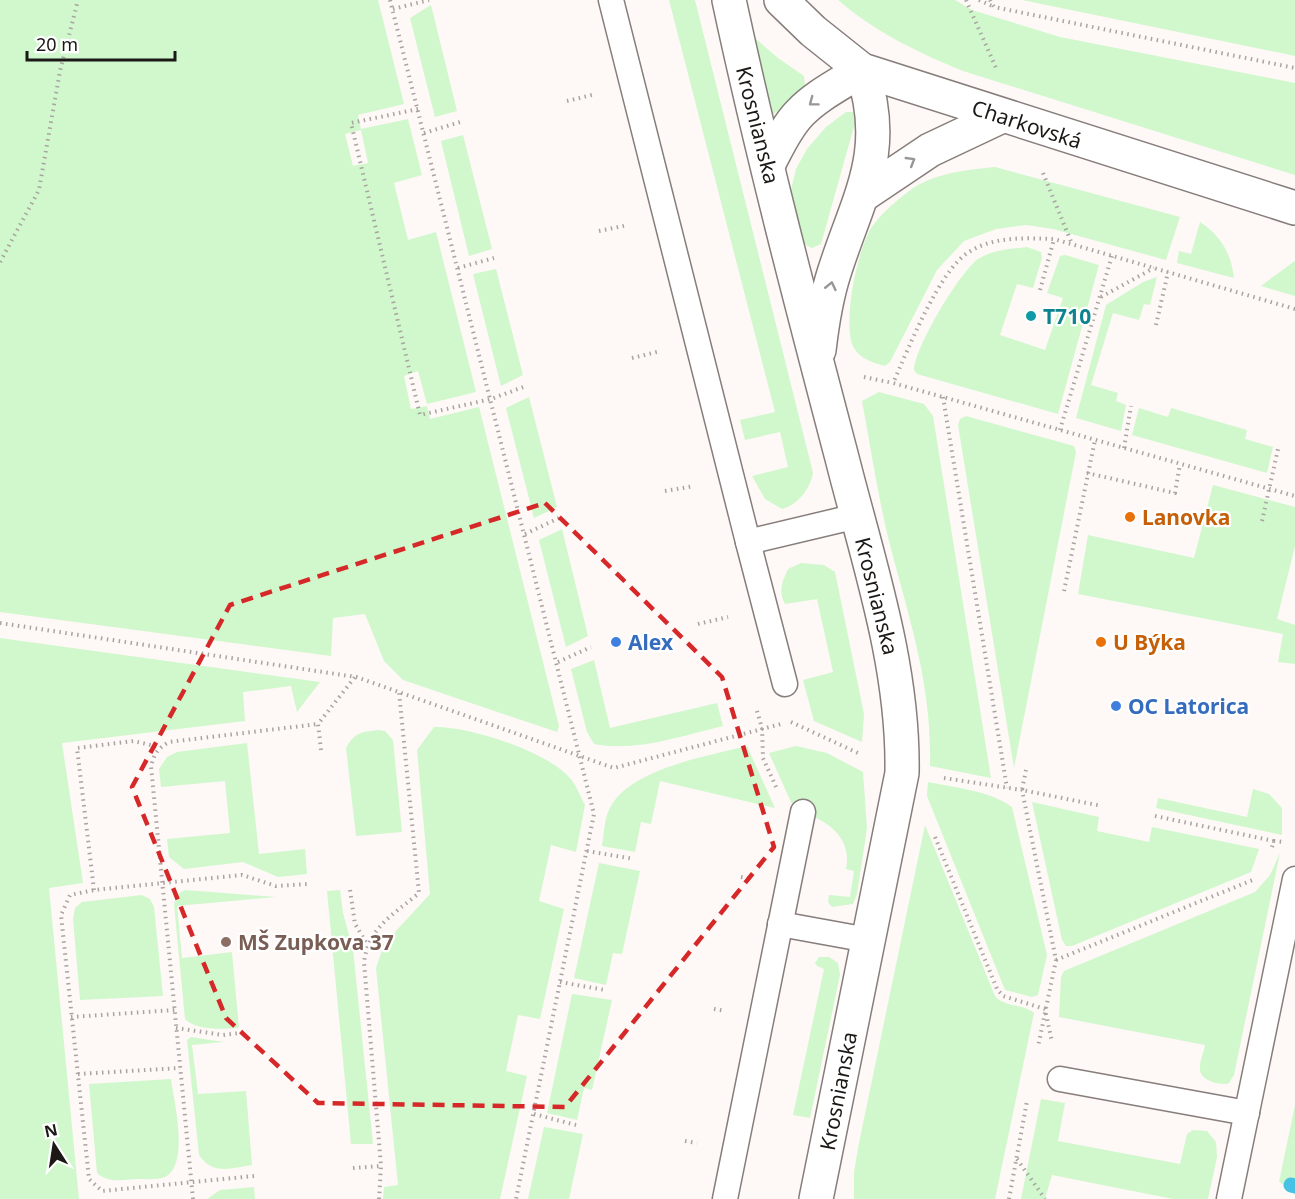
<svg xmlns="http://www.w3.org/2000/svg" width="1295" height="1199" font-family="'Noto Sans',sans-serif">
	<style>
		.green { fill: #d0f8cc; fill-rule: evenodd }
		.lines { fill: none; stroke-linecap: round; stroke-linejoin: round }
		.stream { stroke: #47c2e5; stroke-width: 15 }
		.lane-casing { stroke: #877e7b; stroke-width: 27 }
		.street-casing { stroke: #877e7b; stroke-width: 36 }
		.path { stroke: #a9a4a2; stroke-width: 4; stroke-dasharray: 1.5 4.5; stroke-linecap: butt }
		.lane { stroke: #fff; stroke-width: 24 }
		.street { stroke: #fff; stroke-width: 33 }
		.oneway { stroke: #989796 }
		.marked { fill: none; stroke: #d62828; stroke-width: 4.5; stroke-dasharray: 12 8; stroke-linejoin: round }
		.culture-dot { fill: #0f9aa8; stroke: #fff; stroke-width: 2 }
		.food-dot { fill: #e8710a; stroke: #fff; stroke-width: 2 }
		.shop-dot { fill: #3f7fe0; stroke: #fff; stroke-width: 2 }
		.education-dot { fill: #8d6e63; stroke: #fff; stroke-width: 2 }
		.labels { text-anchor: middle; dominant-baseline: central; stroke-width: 4.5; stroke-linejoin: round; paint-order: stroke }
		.street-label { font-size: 21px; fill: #1b1816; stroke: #fff }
		.culture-label { font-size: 21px; font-weight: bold; fill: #0d838f; stroke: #fff; text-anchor: start }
		.food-label { font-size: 21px; font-weight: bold; fill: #c56008; stroke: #fff; text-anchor: start }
		.shop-label { font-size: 21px; font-weight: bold; fill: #366cbe; stroke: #fff; text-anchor: start }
		.education-label { font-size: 21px; font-weight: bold; fill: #785e54; stroke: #fff; text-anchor: start }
	</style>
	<rect width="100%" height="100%" fill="#fef8f6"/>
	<g class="green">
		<path d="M0,0H378L404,104L358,115L361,129L408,119L422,175L394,183L408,240L436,232L476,392L427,404L418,371L404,376L411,409L427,406L430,419L479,407L559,726L557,732L403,680L384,661L365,614L333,618L331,656L0,612ZM361,130L368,163L353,166L345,134Z"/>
		<path d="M669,0H695L813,473C810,489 798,505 782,509L765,499L752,476L788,467L780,432L745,440L740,420L775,412Z"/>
		<path d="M838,0H955L972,10L1060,37L1295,83V175L963,71C917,52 875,32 838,0Z"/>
		<polygon points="1022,0 1295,0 1295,56"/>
		<polygon points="431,5 457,111 435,117 410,18"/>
		<polygon points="748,32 778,58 804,76 805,86 771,117"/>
		<polygon points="846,112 853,112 855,123 821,244 812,248 802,243 788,202 796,169 807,149 826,127"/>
		<polygon points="463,135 492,249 469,256 441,141"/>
		<path d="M995,167L1180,217L1166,260L1053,229L1026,225L996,229L964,241L937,270L890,362L885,366C874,363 860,359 854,348C841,326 858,243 874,224C883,212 896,201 908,192C931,173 967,170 995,167Z"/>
		<path d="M1200,222C1221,236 1231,253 1234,278L1177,263L1179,251L1191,254Z"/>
		<path d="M1027,247L1041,252L1042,258L1033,288L1017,284L1000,335L1045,350L1063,298L1047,293L1060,256L1065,255L1099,265L1058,414L917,374L914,370C915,347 959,273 978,259C992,250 1011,249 1027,247Z"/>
		<polygon points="1295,261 1295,296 1261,286 1292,263"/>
		<polygon points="496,269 523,375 501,386 473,274"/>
		<polygon points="1157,277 1150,305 1144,304 1139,320 1113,313 1091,385 1118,393 1116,401 1126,405 1121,431 1076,418 1106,305 1143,282"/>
		<path d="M879,392L924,404L933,416L991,778L930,766C932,685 910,622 890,545C878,498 871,449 862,401Z"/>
		<polygon points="529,397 557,507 534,518 506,408"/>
		<polygon points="1139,408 1168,417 1171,408 1247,430 1245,439 1273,447 1267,473 1132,435"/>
		<polygon points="966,416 1074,446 1076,452 1014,768 958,425 960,419"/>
		<polygon points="1213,485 1295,507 1295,546 1277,619 1295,625 1295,664 1278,662 1283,634 1078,594 1088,535 1194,558"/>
		<polygon points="562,529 588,636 566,647 539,540"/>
		<path d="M801,563L824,565L835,572L864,714L862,742L814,721L803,680L833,672L817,599L785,604C778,591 782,582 788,569Z"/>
		<polygon points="0,638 320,682 297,712 291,686 243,692 245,721 62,743 83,883 49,888 79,1199 0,1199"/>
		<path d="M594,660L610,728L717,703L723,726C681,736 637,752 594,744L587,732L571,669Z"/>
		<path d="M434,727C468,726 546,751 569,777C576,784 580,796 585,805L576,852L551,845L539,901L564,909L540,1019L518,1015L506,1071L527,1076L500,1199H383L384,1187L398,1185L376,968L384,944L430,894L417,750Z"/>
		<path d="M379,730L385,731L393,740L402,832L356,836L346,748C355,732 361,732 379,730Z"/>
		<polygon points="247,743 259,854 305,849 307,874 278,877 243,862 184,869 169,857 167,839 230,833 225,781 161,787 159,769 167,757 177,752"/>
		<path d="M747,746L775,808L660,781L651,824L641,822L635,852L602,846C604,835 604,820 609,810C627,769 708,756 747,746Z"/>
		<path d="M796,746L827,753L863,772L867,828L857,894L853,904L832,907L828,902L829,895L850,897L854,871L846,869C853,836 824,817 795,811L769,753Z"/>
		<path d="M928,782C955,788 989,790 1012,807L1047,955L1038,995L1032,997L1005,990L927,796Z"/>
		<polygon points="1253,789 1269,794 1282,808 1282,835 1156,808 1158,798 1247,817"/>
		<polygon points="1032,802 1099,817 1097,831 1149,842 1152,827 1259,849 1251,872 1072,946 1066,946 1062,940"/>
		<path d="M925,825L995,996C1005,1008 1023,1003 1034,1013L995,1199H854V1172L859,1143Z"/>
		<path d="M1280,853L1234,1075L1229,1083C1221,1086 1201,1081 1200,1070C1199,1062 1204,1052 1205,1045L1059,1017L1061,977L1064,971L1255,892L1270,875Z"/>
		<polygon points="599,863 640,871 622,954 613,953 606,985 574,978"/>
		<path d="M185,890L276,897L177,906L182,958L232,952L239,1028C223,1029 197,1031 185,1019L174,904L178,894Z"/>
		<polygon points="340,890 343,913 353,949 373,1144 351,1144 327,891"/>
		<polygon points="142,895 150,899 154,907 163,996 80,1000 73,919 75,908 82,902"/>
		<polygon points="819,957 829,957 838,963 840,975 810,1118 793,1115 824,969 817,966 815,963"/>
		<polygon points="572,994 612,1000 592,1090 584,1088 577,1120 547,1113"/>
		<path d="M191,1037L224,1042L192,1045L198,1094L246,1091L252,1165C231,1168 213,1176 199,1155L187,1040Z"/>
		<path d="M171,1079C174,1102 190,1165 165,1177C158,1180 145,1179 137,1179C122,1180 108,1183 97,1173L89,1084Z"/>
		<polygon points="1041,1099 1065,1103 1058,1141 1180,1164 1187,1134 1193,1130 1207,1131 1216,1142 1217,1157 1208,1199 1173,1199 1052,1175 1045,1199 1021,1199"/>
		<polygon points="1295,1105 1295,1190 1279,1182"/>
		<polygon points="544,1127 583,1134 569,1199 528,1199"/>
		<polygon points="254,1187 255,1199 207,1199 220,1190"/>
	</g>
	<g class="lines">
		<polyline class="stream" points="1291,1185 1295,1186"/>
		<defs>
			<g id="lane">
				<polyline points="611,0 748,542 857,516"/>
				<polyline points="748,542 785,684"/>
				<polyline points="780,924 868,940"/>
				<polyline points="1060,1079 1247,1113"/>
				<polyline points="725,1199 803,812"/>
				<polyline points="1229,1199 1295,879"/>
			</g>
			<g id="street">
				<path d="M729,0C762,154 802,306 842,458C868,561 904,665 902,773L816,1199"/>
				<polyline points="781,0 813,31 862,70 1295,208"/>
				<path d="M768,165C777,148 786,127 800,113C817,95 842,83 862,70C890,153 858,197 834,273C826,298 822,324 819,350"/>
				<polyline points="863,195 930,150 1002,116"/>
			</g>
		</defs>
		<use href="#lane" class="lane-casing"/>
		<use href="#street" class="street-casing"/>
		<g class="path">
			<polyline points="390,0 594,814 516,1199"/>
			<polyline points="966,0 996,68"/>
			<polyline points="979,0 992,6"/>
			<polyline points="990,0 994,7 1295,68"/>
			<polyline points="393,9 429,0"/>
			<polyline points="567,101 596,94"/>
			<polyline points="418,109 351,123 420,415 491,399 526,386"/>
			<polyline points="424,133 460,122"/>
			<polyline points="1043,173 1072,244"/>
			<polyline points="599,231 628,225"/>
			<polyline points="0,262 39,190 60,71 78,0"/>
			<polyline points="458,268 494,258"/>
			<polyline points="1040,290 1054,239"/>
			<polyline points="1101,297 1154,268"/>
			<path d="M1295,309L1054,239C1025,238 994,236 969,252C939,270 908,350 893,383L1295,496"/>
			<polyline points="1156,325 1168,272"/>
			<polyline points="632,358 661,351"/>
			<polyline points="864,377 893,383"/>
			<polyline points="943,397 1007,788"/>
			<polyline points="1060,430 1112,256"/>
			<polyline points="1124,448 1131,406"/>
			<polyline points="1087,473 1175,493 1180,464"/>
			<polyline points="665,491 694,486"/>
			<polyline points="1262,521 1278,449"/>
			<polyline points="525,534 559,518"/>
			<polyline points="1064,591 1095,440"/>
			<polyline points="0,623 356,677 614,768 781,724"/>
			<polyline points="698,624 728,617"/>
			<polyline points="558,662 591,647"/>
			<polyline points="757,711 762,728 763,758 776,787"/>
			<polyline points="791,722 858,753"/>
			<polyline points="321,750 318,724 355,677"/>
			<polyline points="1026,770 1022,790 1102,806"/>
			<polyline points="944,778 1022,790 1056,960 1038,1047"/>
			<polyline points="1155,816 1274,841"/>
			<polyline points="935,837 997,989 1003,996 1045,1009 1052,1042"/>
			<polyline points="1272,847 1274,841 1284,842"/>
			<polyline points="587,851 634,859"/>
			<polyline points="741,877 752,879"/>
			<polyline points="94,890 77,748 134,741 159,747"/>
			<polyline points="350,890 355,924 367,944"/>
			<polyline points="1056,960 1255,879"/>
			<polyline points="560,982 605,990"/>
			<polyline points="714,1009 725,1011"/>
			<polyline points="71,1017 175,1010"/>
			<polyline points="176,1028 223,1035 240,1033"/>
			<polyline points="78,1074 180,1068"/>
			<polyline points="534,1114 576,1125"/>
			<polyline points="685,1141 697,1143"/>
			<polyline points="1017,1159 1045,1199"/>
			<polyline points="353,1168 381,1166"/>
			<polyline points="254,1176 102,1191 89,1179 61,915 70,895 94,890 242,875 276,886 308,884"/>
			<path d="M193,1199L151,766C154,754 158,748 169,742L318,724"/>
			<path d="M379,1199L381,1166L364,962C369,927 393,915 419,893L399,692"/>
			<polyline points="1009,1199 1027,1101"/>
		</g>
		<use href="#lane" class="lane"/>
		<use href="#street" class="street"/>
	</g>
	<defs><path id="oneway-chevron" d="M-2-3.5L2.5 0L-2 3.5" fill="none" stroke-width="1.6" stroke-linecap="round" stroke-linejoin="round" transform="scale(1.5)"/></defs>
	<g class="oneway">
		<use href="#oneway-chevron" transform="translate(813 102) rotate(143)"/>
		<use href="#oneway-chevron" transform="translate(911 161) rotate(-31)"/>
		<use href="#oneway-chevron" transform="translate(831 286) rotate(-77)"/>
	</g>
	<path class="marked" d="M545,503L722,677L774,847L565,1107L318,1103L226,1018L132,787L230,605Z"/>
	<circle class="culture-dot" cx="1031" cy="316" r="6"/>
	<g class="food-dot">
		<circle cx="1130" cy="517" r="6"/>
		<circle cx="1101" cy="642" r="6"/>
	</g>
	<g class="shop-dot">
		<circle cx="616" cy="642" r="6"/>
		<circle cx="1116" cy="706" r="6"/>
	</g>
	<circle class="education-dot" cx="226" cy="942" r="6"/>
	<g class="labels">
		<g class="street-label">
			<text transform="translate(1027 124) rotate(18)">Charkovská</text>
			<text transform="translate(758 125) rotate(76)">Krosnianska</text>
			<text transform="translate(877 596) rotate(76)">Krosnianska</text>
			<text transform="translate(838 1091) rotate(-79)">Krosnianska</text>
		</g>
		<g class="culture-label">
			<text x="1043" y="316">T710</text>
		</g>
		<g class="food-label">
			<text x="1142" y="517">Lanovka</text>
			<text x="1113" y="642">U Býka</text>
		</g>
		<g class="shop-label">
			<text x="628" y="642">Alex</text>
			<text x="1128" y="706">OC Latorica</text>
		</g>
		<g class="education-label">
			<text x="238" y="942">MŠ Zupkova 37</text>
		</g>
	</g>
	<g transform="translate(54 1145) rotate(348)" stroke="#ffffff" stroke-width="4.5" paint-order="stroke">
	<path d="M0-4.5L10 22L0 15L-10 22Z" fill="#1b1816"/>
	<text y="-9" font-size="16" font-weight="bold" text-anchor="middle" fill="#1b1816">N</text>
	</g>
	<path d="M27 51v9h148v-9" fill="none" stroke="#1b1816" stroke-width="3"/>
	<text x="36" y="51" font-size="18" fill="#1b1816" stroke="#ffffff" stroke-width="4.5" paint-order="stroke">20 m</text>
</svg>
